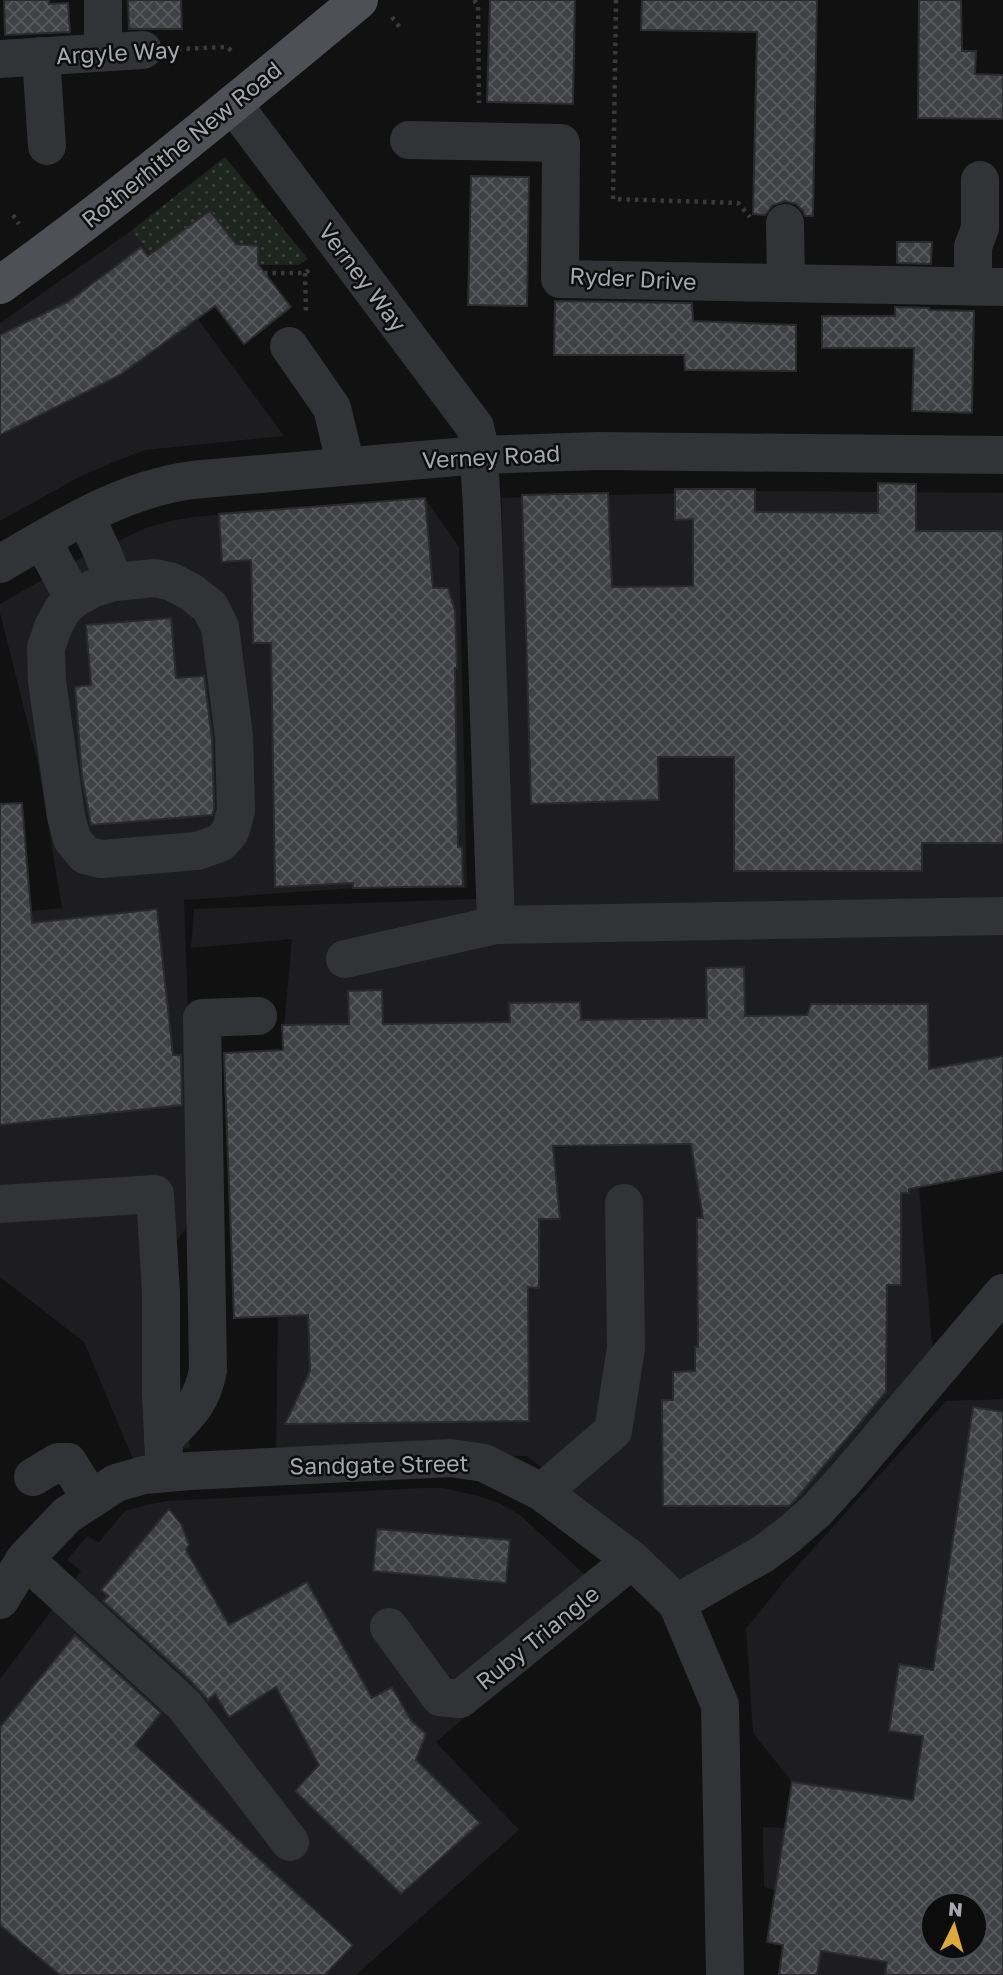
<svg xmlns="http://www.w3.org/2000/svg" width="1003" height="1975" font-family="'Golos Text',sans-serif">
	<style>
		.built { fill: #1d1d1f; fill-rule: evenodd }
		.grass { fill: url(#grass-dots) }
		.building { fill: url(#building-cross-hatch); stroke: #2b2b2e; stroke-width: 2; fill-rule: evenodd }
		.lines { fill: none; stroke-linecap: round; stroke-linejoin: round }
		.path { stroke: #383a3d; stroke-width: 4.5; stroke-dasharray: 3.5 5; stroke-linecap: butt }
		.minor { stroke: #323336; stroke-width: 38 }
		.major { stroke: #4f5055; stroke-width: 38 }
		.labels { text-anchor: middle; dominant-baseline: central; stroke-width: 5; stroke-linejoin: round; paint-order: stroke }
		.street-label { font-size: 23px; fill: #a4a8b1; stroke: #0c0c0d }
	</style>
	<defs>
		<pattern id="grass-dots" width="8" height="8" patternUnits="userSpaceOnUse" patternTransform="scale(1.75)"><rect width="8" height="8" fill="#1e241e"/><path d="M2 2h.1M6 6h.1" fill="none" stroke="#3c413c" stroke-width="1.8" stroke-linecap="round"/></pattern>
		<pattern id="building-cross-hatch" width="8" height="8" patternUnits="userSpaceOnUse" patternTransform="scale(1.75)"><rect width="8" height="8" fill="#404145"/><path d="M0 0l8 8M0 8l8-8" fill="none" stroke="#595a5d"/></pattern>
	</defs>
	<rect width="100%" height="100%" fill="#111112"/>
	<g class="built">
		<polygon points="132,230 284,436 145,450 121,459 81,476 0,521 0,323"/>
		<polygon points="764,491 1003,493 1003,1171 913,1097 287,1150 282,1050 292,939 191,948 194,909 504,898 502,498"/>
		<polygon points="425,498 459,547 467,888 353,888 184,900 195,1194 192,1213 185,1230 176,1242 181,1393 190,1447 133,1459 84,1342 0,1277 0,914 62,908 38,764 0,613 0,604 77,560 146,528 170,521 194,517"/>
		<polygon points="912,1103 933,1356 712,1605 527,1456 276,1449 280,1158 796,1139"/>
		<path d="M1003,1399V1975H779L783,1945L767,1942L775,1890L764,1887L763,1827L785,1828L792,1782L753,1733L746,1629L786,1579L946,1401ZM933,1905H975V1947H933Z"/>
		<polygon points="424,1488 442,1488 475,1495 499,1503 520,1515 607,1595 436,1742 519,1830 356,1975 0,1975 0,1679 81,1571 67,1560 87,1536 99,1542 125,1511 146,1505 167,1501"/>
	</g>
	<polygon class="grass" points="225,157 308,259 298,265 258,265 238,247 210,211 167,242 172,285 132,230"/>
	<g class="building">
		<polygon points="4,0 49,0 49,4 68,3 70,32 5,35"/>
		<polygon points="128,0 181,0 182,29 129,29"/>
		<polygon points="490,0 575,0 573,104 487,102"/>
		<polygon points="642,0 817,0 813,216 805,216 803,211 796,204 785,201 773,205 765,215 753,214 757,32 641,30"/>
		<polygon points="919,0 961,0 962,51 976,51 975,74 1003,75 1003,119 918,118"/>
		<polygon points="471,176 529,177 527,306 468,305"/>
		<polygon points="210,211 236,244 258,246 258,264 291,307 244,344 215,306 120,375 0,435 0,335 68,302 141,247 148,256"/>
		<polygon points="897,242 932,242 931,264 897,263"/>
		<polygon points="555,301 692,303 693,321 796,325 796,371 685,370 684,355 554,355"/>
		<polygon points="895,307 929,308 929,310 974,311 972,413 912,411 914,348 822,348 822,316 895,316"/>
		<polygon points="878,483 916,484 916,531 1003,531 1003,843 922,843 922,871 734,871 734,757 658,757 659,800 531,804 522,495 608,493 612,587 693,586 693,519 675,520 675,489 755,489 755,512 878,513"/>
		<polygon points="425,498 433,588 448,588 455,611 457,668 455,668 458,847 462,847 463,886 353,888 353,883 275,887 271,643 253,643 251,560 222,562 219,514"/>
		<polygon points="171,618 176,678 204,676 212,738 214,808 212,815 91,825 82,776 75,687 91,685 86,625"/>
		<polygon points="22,803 32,923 157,909 173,1055 181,1055 182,1105 0,1125 0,804"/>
		<polygon points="744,967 745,1016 807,1015 811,1004 928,1004 929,1069 1003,1056 1003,1171 909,1189 909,1193 901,1193 901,1285 887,1285 886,1392 796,1499 789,1506 663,1506 662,1400 673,1400 673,1372 695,1371 695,1347 698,1347 697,1218 703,1218 691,1144 553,1146 560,1219 539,1219 539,1288 528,1287 529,1421 285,1424 310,1371 308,1315 234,1318 224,1053 283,1050 282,1025 349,1024 348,991 382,990 383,1024 510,1022 509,1003 580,1002 581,1020 707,1018 706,968"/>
		<path d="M973,1407L1003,1412V1975H885L887,1962L821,1951L817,1975H779L783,1945L767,1942L792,1782L913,1800L923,1736L889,1731L894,1697L899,1664L933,1670ZM933,1905H975V1947H933Z"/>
		<polygon points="169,1509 181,1524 189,1545 186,1550 229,1625 307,1582 372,1698 392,1687 411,1720 426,1734 416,1760 480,1823 401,1894 295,1791 319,1765 276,1687 229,1717 215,1694 208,1700 189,1679 103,1601 108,1596 101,1590"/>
		<polygon points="377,1529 510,1540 506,1583 373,1571"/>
		<polygon points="75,1635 161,1713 135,1745 353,1945 325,1975 60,1975 0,1925 0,1727"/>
	</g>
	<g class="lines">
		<g class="path">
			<polyline points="474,0 478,5 479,103"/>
			<polyline points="616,0 613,199 738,203 750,217"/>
			<polyline points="392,17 401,29"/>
			<polyline points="178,49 227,47 234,53"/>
			<polyline points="13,215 19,224"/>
			<polyline points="264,273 305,273 309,270"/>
			<polyline points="305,273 306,312"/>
		</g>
		<g class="minor">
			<polyline points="103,51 103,0"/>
			<polyline points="41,56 47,146"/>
			<polyline points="0,59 143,50"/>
			<polyline points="233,104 475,427 478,440 482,508 496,925"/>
			<polyline points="409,140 561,143 560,279 1003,287"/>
			<polyline points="785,223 786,283"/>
			<polyline points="973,286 973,247 980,228 980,180"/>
			<polyline points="289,346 332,408 346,466"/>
			<polyline points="85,516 101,549 114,582"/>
			<polyline points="42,540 74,599"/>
			<path d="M0,564C62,528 120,490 192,480L479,455L598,451L1003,455"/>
			<polygon points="155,578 172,582 191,592 210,607 220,627 234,736 236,811 230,832 220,843 197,851 101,859 85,855 72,839 66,816 47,681 46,648 53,627 63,609 74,599 92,589 114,582"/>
			<polyline points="345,959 496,925 1003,916"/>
			<polyline points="0,1204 155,1194 161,1293 161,1394 164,1454"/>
			<path d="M163,1440C186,1416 202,1404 208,1370L202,1018L258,1016"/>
			<polyline points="33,1477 58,1462 68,1462 91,1499"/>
			<polyline points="542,1492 613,1431 626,1348 624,1203"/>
			<polyline points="25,1559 184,1705 290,1842"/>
			<polyline points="0,1600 25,1559 67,1515 116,1483 144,1475 190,1471 451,1458 484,1463 542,1492 632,1560 677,1603 720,1705 725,1975"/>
			<polyline points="677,1603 763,1554 786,1537 816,1511 846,1478 1003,1293"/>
			<polyline points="389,1627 440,1697 460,1699 632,1560"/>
		</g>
		<path class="major" d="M0,285C124,196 242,97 359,0"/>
	</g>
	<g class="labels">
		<g class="street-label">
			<text transform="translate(118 52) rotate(-3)">Argyle Way</text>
			<text transform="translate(181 144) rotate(-39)">Rotherhithe New Road</text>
			<text transform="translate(363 277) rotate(53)">Verney Way</text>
			<text transform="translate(633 278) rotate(3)">Ryder Drive</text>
			<text transform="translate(491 456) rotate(-3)">Verney Road</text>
			<text transform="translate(379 1464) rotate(-1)">Sandgate Street</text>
			<text transform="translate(537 1637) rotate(-39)">Ruby Triangle</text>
		</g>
	</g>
	<g transform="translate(954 1926) rotate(5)"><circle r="33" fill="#0c0c0d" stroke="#494a4f" stroke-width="2"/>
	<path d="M0-5L12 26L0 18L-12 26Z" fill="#dba940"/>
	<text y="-10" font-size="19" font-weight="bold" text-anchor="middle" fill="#a4a8b1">N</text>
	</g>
</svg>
